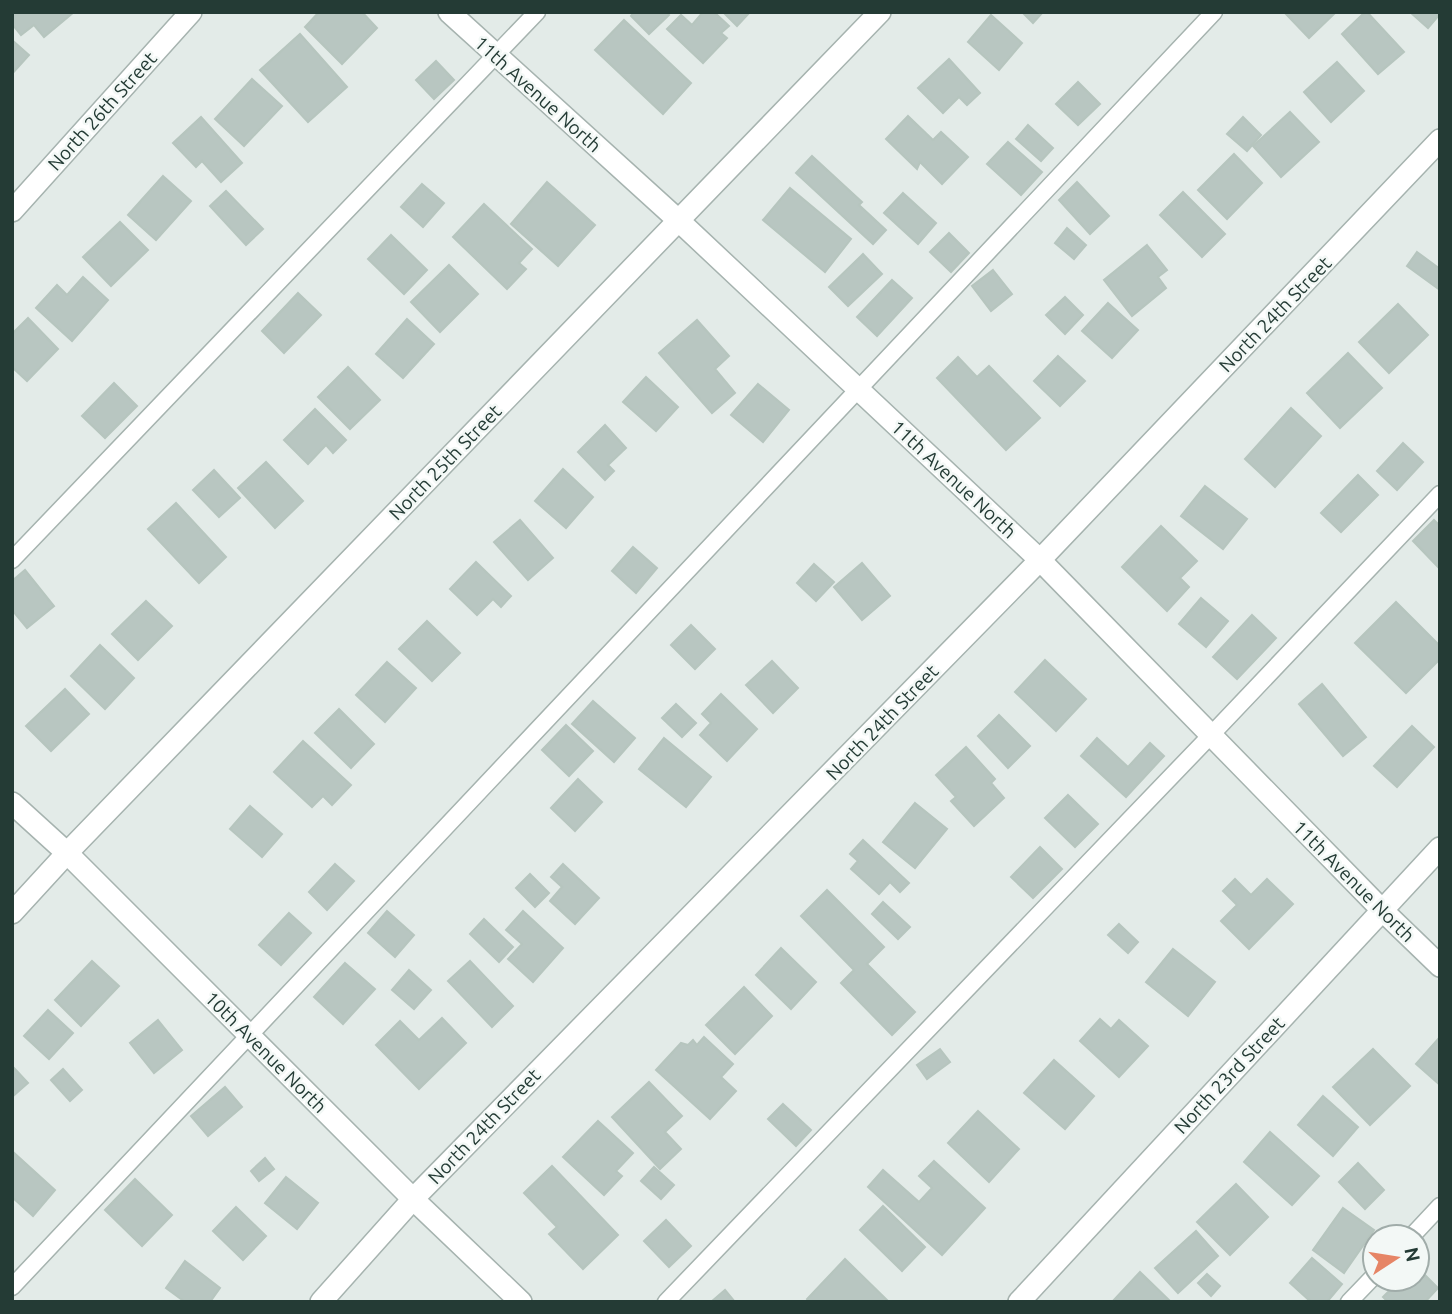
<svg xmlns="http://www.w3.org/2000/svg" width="1452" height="1314" font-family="Ubuntu,sans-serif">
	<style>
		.building { fill: #b8c6c1; stroke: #b6c5be; stroke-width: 2 }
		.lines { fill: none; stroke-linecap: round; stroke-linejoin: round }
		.lane-casing { stroke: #a6b3af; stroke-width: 19 }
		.street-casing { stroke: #a6b3af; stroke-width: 24 }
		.lane { stroke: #fff; stroke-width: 16 }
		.street { stroke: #fff; stroke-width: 21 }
		.labels { text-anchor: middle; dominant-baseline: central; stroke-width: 5; stroke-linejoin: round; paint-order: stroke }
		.street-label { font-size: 19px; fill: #243b35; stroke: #f3f8f6 }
	</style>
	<rect width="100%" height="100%" fill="#e3ebe8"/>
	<g class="building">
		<polygon points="12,12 74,12 44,37 34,25 21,35 12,24"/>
		<polygon points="319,12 362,12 377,28 342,64 305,27"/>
		<polygon points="634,12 666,12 669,15 649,34 631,16"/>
		<polygon points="703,12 714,12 729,26 721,33 727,38 703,63 667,29 681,15 692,25"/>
		<polygon points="723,12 750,12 737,26"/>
		<polygon points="1022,12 1043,12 1033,23"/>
		<polygon points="1284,12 1336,12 1309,38"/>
		<polygon points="1365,12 1367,12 1404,52 1378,74 1342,34"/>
		<polygon points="1410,12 1440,12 1440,14 1428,28"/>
		<polygon points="991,15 1022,43 999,70 968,42"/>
		<polygon points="624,20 691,83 663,114 595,50"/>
		<polygon points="300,34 347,87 308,122 260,70"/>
		<polygon points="12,40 29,55 12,74"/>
		<polygon points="949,59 980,93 967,105 959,97 943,113 918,88"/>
		<polygon points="436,61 454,80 434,99 416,80"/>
		<polygon points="1337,62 1364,91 1331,122 1304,92"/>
		<polygon points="252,79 282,106 244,146 215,119"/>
		<polygon points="1078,82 1100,104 1078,125 1056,104"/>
		<polygon points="1290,112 1319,142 1281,177 1253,146"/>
		<polygon points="908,116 933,140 941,132 968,157 942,184 920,162 917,169 886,139"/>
		<polygon points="201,117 242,163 221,182 202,161 196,167 173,143"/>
		<polygon points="1243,117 1261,135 1247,151 1227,134"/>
		<polygon points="1028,125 1053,148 1041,161 1016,139"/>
		<polygon points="1008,142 1042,172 1021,195 987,164"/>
		<polygon points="1234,154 1262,183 1227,219 1198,190"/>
		<polygon points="812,156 862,202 859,205 886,230 873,244 796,173"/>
		<polygon points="163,176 191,201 156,240 128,215"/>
		<polygon points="547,182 595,225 558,266 511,224"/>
		<polygon points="1077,182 1109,216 1090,234 1059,200"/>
		<polygon points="422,184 444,203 423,227 401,207"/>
		<polygon points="790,188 851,239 825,272 763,220"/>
		<polygon points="226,191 263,229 246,245 210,206"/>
		<polygon points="1183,192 1225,234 1202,257 1160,215"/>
		<polygon points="903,193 936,223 918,244 884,213"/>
		<polygon points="484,204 532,249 519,263 526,269 507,289 453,237"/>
		<polygon points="120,222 148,250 111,286 83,257"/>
		<polygon points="1067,228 1086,245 1074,259 1055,243"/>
		<polygon points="949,233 969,253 951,272 930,252"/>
		<polygon points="391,235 427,270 404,294 368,259"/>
		<polygon points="1147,245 1167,270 1158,277 1166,288 1132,316 1104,280"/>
		<polygon points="1417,252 1440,269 1440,290 1407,266"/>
		<polygon points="863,254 882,274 848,306 829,287"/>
		<polygon points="449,265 478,294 440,332 411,302"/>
		<polygon points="993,270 1012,294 991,311 972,286"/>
		<polygon points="83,277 108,300 72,341 36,308 57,285 67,295"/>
		<polygon points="892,280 912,298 877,336 857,317"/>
		<polygon points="298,293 321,315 284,353 262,331"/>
		<polygon points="1065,297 1083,315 1065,334 1046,315"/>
		<polygon points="1108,303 1138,330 1112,358 1082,331"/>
		<polygon points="1398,304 1428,335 1389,373 1359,342"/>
		<polygon points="28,318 58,349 27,381 12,367 12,334"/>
		<polygon points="407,319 434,344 403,378 376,354"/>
		<polygon points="697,320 729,356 715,369 735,393 712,413 659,353"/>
		<polygon points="1348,353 1382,388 1340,428 1307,393"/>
		<polygon points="1058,356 1085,381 1060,406 1034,381"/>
		<polygon points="958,357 977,377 989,366 1040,418 1006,450 937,378"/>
		<polygon points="348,367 380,400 350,429 318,397"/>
		<polygon points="646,377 678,407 656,431 623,402"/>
		<polygon points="114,383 137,406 105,438 82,416"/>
		<polygon points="758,384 789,410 763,442 731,415"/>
		<polygon points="1291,408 1321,436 1275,487 1245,459"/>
		<polygon points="315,409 346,440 333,453 326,445 308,464 284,440"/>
		<polygon points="605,425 626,448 608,465 614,471 605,480 578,452"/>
		<polygon points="1403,443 1423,462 1397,490 1377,471"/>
		<polygon points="266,462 303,501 275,528 238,488"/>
		<polygon points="563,469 593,497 566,528 535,501"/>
		<polygon points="214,470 240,498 219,517 193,490"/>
		<polygon points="1358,475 1378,495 1341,532 1321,513"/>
		<polygon points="1205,486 1247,519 1223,549 1181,516"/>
		<polygon points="176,503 226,557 199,583 148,529"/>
		<polygon points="520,520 553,558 528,580 494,542"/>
		<polygon points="1434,520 1440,526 1439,568 1413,541"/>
		<polygon points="1161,526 1197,561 1180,578 1189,587 1167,611 1122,567"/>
		<polygon points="633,547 657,568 636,593 612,571"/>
		<polygon points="476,562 511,596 501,607 493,599 477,615 450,589"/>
		<polygon points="862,563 890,596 862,620 834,587"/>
		<polygon points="814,564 834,582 816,601 797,583"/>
		<polygon points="25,570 54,606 27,628 12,610 12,581"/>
		<polygon points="1201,598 1228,621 1206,647 1179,624"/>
		<polygon points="146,601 172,626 138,660 112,634"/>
		<polygon points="1396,602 1440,646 1440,659 1406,693 1355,643"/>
		<polygon points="1252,615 1276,638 1237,679 1213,657"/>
		<polygon points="427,621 460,653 432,681 399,649"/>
		<polygon points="691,625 715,649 695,669 671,645"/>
		<polygon points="100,645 134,678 105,709 71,676"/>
		<polygon points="1045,660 1086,699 1056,731 1015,692"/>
		<polygon points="772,661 798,688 773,713 746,685"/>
		<polygon points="387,662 416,688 385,722 356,695"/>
		<polygon points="1322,684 1366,737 1343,756 1299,704"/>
		<polygon points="65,689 89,714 51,751 26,726"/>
		<polygon points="721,694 757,729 727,761 700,735 711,723 702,714"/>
		<polygon points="593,701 635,738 614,762 572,724"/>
		<polygon points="676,704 696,723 682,737 662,718"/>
		<polygon points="339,709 374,744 351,768 315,733"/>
		<polygon points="999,715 1030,746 1008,768 978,736"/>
		<polygon points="566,725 593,751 569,776 542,750"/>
		<polygon points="1412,726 1434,747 1397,787 1374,766"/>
		<polygon points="664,738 711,777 686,807 639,769"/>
		<polygon points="1097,738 1128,767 1150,743 1164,756 1126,797 1081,756"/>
		<polygon points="303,741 351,785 332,805 323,796 312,807 274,772"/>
		<polygon points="966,747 995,779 991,783 1004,798 974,826 951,801 956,797 936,775"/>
		<polygon points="578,779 602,802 575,831 551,808"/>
		<polygon points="1068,795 1098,824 1075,847 1045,818"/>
		<polygon points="915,803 947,829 915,868 883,842"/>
		<polygon points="250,806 282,834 262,857 230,829"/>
		<polygon points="863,840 909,883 900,892 890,882 879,894 851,869 858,861 850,854"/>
		<polygon points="1040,847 1062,869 1033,898 1011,877"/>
		<polygon points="335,864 354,881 327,910 309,892"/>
		<polygon points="563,864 599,898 575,924 550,901 562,887 551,877"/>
		<polygon points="530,874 549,893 535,907 516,888"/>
		<polygon points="1235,879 1251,895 1267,879 1293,904 1249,949 1221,921 1237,905 1223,891"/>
		<polygon points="827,890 884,947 867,964 915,1012 892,1035 841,983 854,970 801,916"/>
		<polygon points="883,902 910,927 898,939 872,914"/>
		<polygon points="387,911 414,935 395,957 368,933"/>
		<polygon points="523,911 563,948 533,982 508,959 522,944 506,930"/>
		<polygon points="289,913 311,933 281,965 259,945"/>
		<polygon points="484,919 513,947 499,962 470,934"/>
		<polygon points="1119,924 1138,942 1128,953 1108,935"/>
		<polygon points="781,948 816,982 791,1009 756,975"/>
		<polygon points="1173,949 1215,982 1188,1016 1146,982"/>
		<polygon points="92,961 119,986 81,1026 55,1000"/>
		<polygon points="470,961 513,1006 492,1027 448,981"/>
		<polygon points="345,963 375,989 343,1024 314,997"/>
		<polygon points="409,970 431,990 414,1009 392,990"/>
		<polygon points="744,987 772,1016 735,1054 706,1025"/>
		<polygon points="48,1010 73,1033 49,1059 24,1036"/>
		<polygon points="442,1018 466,1043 419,1089 376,1045 400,1021 419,1040"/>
		<polygon points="1100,1019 1111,1029 1119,1020 1148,1046 1119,1077 1080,1041"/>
		<polygon points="158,1020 182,1050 154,1073 130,1043"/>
		<polygon points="704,1037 733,1064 721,1077 736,1091 710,1119 656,1070 681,1043 688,1045 693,1040 697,1045"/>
		<polygon points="1440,1037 1440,1085 1416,1064"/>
		<polygon points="940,1049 950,1062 927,1079 917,1065"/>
		<polygon points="1373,1049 1410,1086 1370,1125 1333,1087"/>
		<polygon points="1054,1060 1094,1096 1065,1129 1024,1093"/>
		<polygon points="14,1068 28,1083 12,1097 12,1069"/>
		<polygon points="63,1069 82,1090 70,1101 51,1080"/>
		<polygon points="649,1082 682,1116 665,1132 681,1149 660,1169 612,1117"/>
		<polygon points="225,1087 242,1107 208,1136 191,1116"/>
		<polygon points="1323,1096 1358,1127 1333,1156 1298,1125"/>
		<polygon points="783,1104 811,1130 796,1146 768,1119"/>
		<polygon points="978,1111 1019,1149 989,1182 948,1143"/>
		<polygon points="598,1121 633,1153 616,1171 622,1176 604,1195 563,1157"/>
		<polygon points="1270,1132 1319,1176 1292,1205 1244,1162"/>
		<polygon points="12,1151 55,1190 33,1216 12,1197"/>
		<polygon points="265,1158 274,1169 259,1181 251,1171"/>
		<polygon points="934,1161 985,1208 942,1255 868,1187 883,1170 919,1202 932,1188 919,1176"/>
		<polygon points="1358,1163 1384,1190 1365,1209 1339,1182"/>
		<polygon points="552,1166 618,1235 583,1269 549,1234 557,1227 524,1193"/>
		<polygon points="654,1167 674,1185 661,1199 641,1181"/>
		<polygon points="286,1177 318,1203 297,1229 265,1203"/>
		<polygon points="135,1179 172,1215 142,1246 105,1210"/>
		<polygon points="1236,1184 1268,1217 1230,1255 1197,1222"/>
		<polygon points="883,1206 925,1247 902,1271 860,1230"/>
		<polygon points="236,1207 266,1236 243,1260 213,1231"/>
		<polygon points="1343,1208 1374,1230 1344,1273 1313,1250"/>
		<polygon points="666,1220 691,1246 669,1267 644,1241"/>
		<polygon points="1196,1231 1218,1256 1178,1293 1155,1268"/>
		<polygon points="1312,1258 1342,1284 1327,1302 1311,1302 1290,1283"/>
		<polygon points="845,1259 889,1302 809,1302 807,1299"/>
		<polygon points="185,1261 220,1288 210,1302 185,1302 166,1288"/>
		<polygon points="1417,1267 1438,1288 1425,1302 1388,1302 1383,1297 1401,1279 1417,1279"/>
		<polygon points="1140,1272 1171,1302 1112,1302"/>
		<polygon points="1207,1274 1220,1286 1211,1296 1198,1283"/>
		<polygon points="725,1290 735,1302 711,1302"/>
	</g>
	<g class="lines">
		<defs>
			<g id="lane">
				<polyline points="12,560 537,12"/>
				<polyline points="1411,1237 1440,1206"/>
				<polyline points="12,1287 1214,12"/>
				<polyline points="666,1302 1211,735 1440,494"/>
				<polyline points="1349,1302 1375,1275"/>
			</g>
			<g id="street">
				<polyline points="449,12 678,220 1040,560 1382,910 1440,966"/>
				<polyline points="12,211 191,12"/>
				<polyline points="12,803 67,853 413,1199 521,1302"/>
				<polyline points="12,913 67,853 880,12"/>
				<polyline points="321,1302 413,1199 1040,560 1440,140"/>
				<polyline points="1019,1302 1440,848"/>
			</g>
		</defs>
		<use href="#lane" class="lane-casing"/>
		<use href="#street" class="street-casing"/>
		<use href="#lane" class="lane"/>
		<use href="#street" class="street"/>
	</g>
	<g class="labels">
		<g class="street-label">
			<text transform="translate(538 94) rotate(42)">11th Avenue North</text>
			<text transform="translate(102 111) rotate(-48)">North 26th Street</text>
			<text transform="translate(1275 314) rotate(-46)">North 24th Street</text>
			<text transform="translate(445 462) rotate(-46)">North 25th Street</text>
			<text transform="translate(954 479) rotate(43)">11th Avenue North</text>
			<text transform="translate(882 722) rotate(-46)">North 24th Street</text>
			<text transform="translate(1354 881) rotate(45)">11th Avenue North</text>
			<text transform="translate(266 1052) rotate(45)">10th Avenue North</text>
			<text transform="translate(1229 1075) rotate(-47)">North 23rd Street</text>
			<text transform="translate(484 1126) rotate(-46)">North 24th Street</text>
		</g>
	</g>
	<rect width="1452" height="1314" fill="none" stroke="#243b35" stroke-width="28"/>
	<g transform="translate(1396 1258) rotate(78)"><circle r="33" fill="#f3f8f6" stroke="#a0aca9" stroke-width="2"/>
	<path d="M0-5L12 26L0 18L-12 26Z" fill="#e68566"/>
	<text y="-10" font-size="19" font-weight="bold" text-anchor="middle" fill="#243b35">N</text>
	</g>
</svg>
